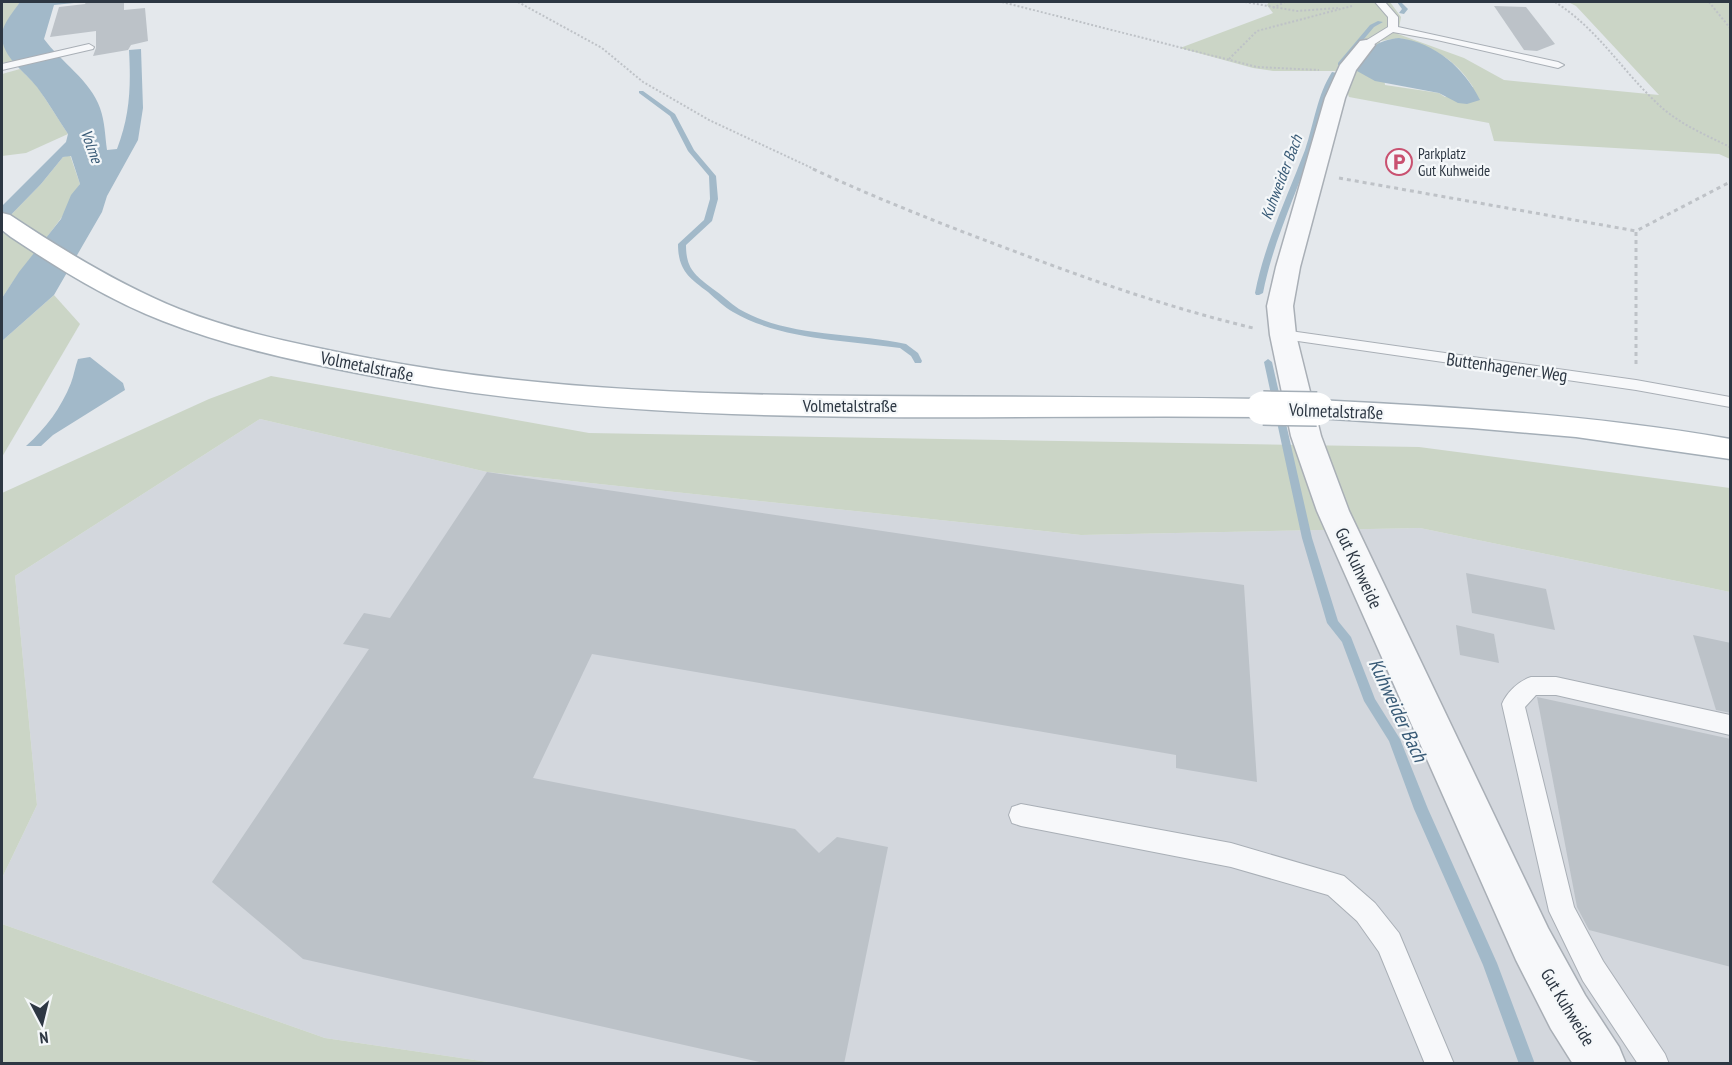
<svg xmlns="http://www.w3.org/2000/svg" width="1732" height="1065" font-family="'PT Sans Narrow',sans-serif">
	<style>
		.built { fill: #d3d7dd }
		.green { fill: #cbd5c6; fill-rule: evenodd }
		.water { fill: #a2b9c9 }
		.lines { fill: none; stroke-linecap: round; stroke-linejoin: round }
		.stream { fill: #a2b9c9; fill-rule: evenodd }
		.building { fill: #bcc2c8 }
		.lane-casing { stroke: #a9afb6; stroke-width: 2 }
		.street-casing { stroke: #a9afb6; stroke-width: 3 }
		.primary-casing { stroke: #a4aeb7; stroke-width: 3 }
		.path-far1 { stroke: #bec2c7; stroke-width: 2; stroke-dasharray: 2 2; stroke-linecap: butt }
		.path { stroke: #bec2c7; stroke-width: 3; stroke-dasharray: 4 4; stroke-linecap: butt }
		.lane { fill: #f7f8fa; fill-rule: evenodd }
		.street { fill: #f7f8fa; fill-rule: evenodd }
		.primary { fill: #fff; fill-rule: evenodd }
		.primary-bridge-casing { stroke: #a4aeb7; stroke-width: 36; stroke-linecap: butt }
		.primary-bridge { stroke: #fff; stroke-width: 33 }
		.labels { text-anchor: middle; dominant-baseline: central; stroke-width: 4.5; stroke-linejoin: round; paint-order: stroke }
		.far-poi-label { font-size: 15px; fill: #2d3743; stroke: #f4f7f9; text-anchor: start }
		.far-water-label { font-size: 16px; font-style: italic; fill: #385a76; stroke: #f4f7f9 }
		.street-label { font-size: 18px; fill: #2d3743; stroke: #f4f7f9 }
		.water-label { font-size: 20px; font-style: italic; fill: #385a76; stroke: #f4f7f9 }
	</style>
	<rect width="100%" height="100%" fill="#e4e8ec"/>
	<polygon class="built" points="260,419 487,472 1081,535 1420,528 1730,592 1730,1063 495,1063 325,1038 2,924 2,878 37,805 15,576"/>
	<g class="green">
		<path d="M2,2H20C3,28 0,32 13,61L2,63Z"/>
		<path d="M1269,2H1390L1401,17L1398,34L1464,58L1504,80L1659,95L1576,6L1568,2H1730V159L1719,154L1494,141L1489,123L1349,97L1339,71H1273L1253,68L1180,48L1273,13L1267,5ZM1399,38C1430,45 1456,59 1473,87L1445,97L1439,93L1385,85L1380,41Z"/>
		<polygon points="20,69 37,86 68,134 26,153 2,156 2,74"/>
		<path d="M70,155L80,184C71,196 68,210 59,221C40,247 19,271 2,298V224L41,184L63,157Z"/>
		<polygon points="54,295 80,324 2,457 2,341"/>
		<polygon points="271,376 589,433 1419,447 1730,488 1730,592 1420,528 1081,535 487,472 260,419 15,576 37,805 2,878 2,493 209,399"/>
		<polygon points="2,924 325,1038 495,1063 2,1063"/>
	</g>
	<g class="water">
		<path d="M20,2H84L54,5L44,39C60,61 91,81 100,108C105,122 105,136 107,150L117,149C130,115 131,87 129,50L141,49L143,108L138,140L107,196L102,212L54,295L2,341V298L19,272L61,219L71,195L80,184L71,156L63,157L41,184L2,224V206L66,142L68,134C58,119 48,102 37,87C25,71 1,57 2,34C3,23 14,11 20,2Z"/>
		<path d="M1399,38C1436,43 1464,68 1480,100L1467,104L1458,103L1439,93L1375,81L1357,71C1359,51 1381,39 1399,38Z"/>
		<path d="M90,357L123,383L125,390L53,435L41,446H26C46,428 61,408 71,383C74,375 75,367 78,359Z"/>
	</g>
	<g class="lines">
		<g class="stream">
			<polygon points="1397,2 1401,2 1408,9 1404,14 1399,13 1402,9"/>
			<polygon points="1378,21 1383,22 1374,27 1342,65 1338,65 1338,63 1370,25"/>
			<path d="M1332,72L1337,73C1323,95 1321,123 1312,148C1295,197 1273,242 1263,293L1259,295H1256L1255,293C1265,242 1287,198 1305,150C1314,124 1317,95 1332,72Z"/>
			<path d="M639,91H643L675,114L694,150L716,176L718,199L712,221L686,245C686,269 695,275 713,289C722,295 730,303 739,309C789,338 851,332 906,344L918,353L922,361L921,363H915L911,356L900,348C847,340 781,340 733,312C724,307 716,299 708,292C689,278 678,270 678,244L704,220L710,199L709,176L688,151L670,116L639,93Z"/>
			<polygon points="1268,359 1272,362 1312,538 1338,621 1351,637 1375,699 1400,739 1428,809 1497,963 1535,1064 1519,1064 1483,965 1414,809 1389,741 1364,701 1342,642 1327,623 1302,538 1264,362"/>
		</g>
	</g>
	<g class="building">
		<polygon points="86,2 124,2 124,10 145,8 148,41 131,45 128,50 93,56 96,48 96,31 50,37 59,7 85,4"/>
		<polygon points="1494,6 1526,7 1555,44 1537,51 1524,50"/>
		<polygon points="487,472 1244,585 1257,782 1176,768 1176,755 592,654 533,778 795,829 819,853 837,837 888,847 844,1064 768,1064 303,959 212,882 369,649 343,644 364,613 390,618"/>
		<polygon points="1466,573 1546,589 1555,630 1472,613"/>
		<polygon points="1456,625 1494,634 1499,663 1460,655"/>
		<polygon points="1693,635 1731,643 1731,713 1716,710"/>
		<polygon points="1537,697 1731,739 1731,967 1589,930 1577,907"/>
	</g>
	<g class="lines">
		<defs>
			<g id="lane">
				<polygon points="1375,2 1385,2 1398,17 1398,27 1558,62 1564,65 1558,68 1437,40 1393,32 1370,47 1362,47 1362,43 1388,27 1388,17"/>
				<polygon points="89,44 94,47 93,49 2,70 2,64"/>
				<polygon points="1283,330 1636,380 1730,397 1730,407 1636,390 1277,338 1275,335 1277,332"/>
				<path d="M1531,677H1556L1730,715V735L1556,695H1536L1525,707L1574,907L1603,961L1665,1054L1669,1064H1638L1583,981L1549,911L1502,704C1507,692 1519,681 1531,677Z"/>
				<polygon points="1021,804 1231,843 1344,876 1375,903 1399,933 1454,1064 1425,1064 1379,952 1357,921 1328,895 1231,867 1021,826 1012,823 1009,815 1012,807"/>
			</g>
			<polygon id="street" points="1366,40 1372,41 1375,45 1356,70 1345,98 1300,267 1293,306 1296,335 1321,436 1349,511 1548,928 1585,995 1619,1047 1626,1064 1573,1064 1551,1029 1516,960 1317,511 1291,436 1270,335 1267,306 1276,267 1325,98 1340,65 1360,41"/>
			<g id="primary">
				<path d="M2,213L10,215C64,251 120,285 179,309C242,334 308,346 373,359C536,390 703,395 869,396C1000,397 1132,397 1263,399L1273,401L1278,408L1273,415L1263,417C966,413 655,433 362,374C295,361 227,346 163,321C109,300 59,269 11,237L2,230Z"/>
				<path d="M1317,400C1455,407 1594,415 1730,439V459L1576,437L1472,428L1317,418L1307,416L1302,409L1307,402Z"/>
			</g>
		</defs>
		<use href="#lane" class="lane-casing"/>
		<use href="#street" class="street-casing"/>
		<use href="#primary" class="primary-casing"/>
		<g class="path-far1">
			<polyline points="518,2 602,48 643,82 709,120 816,170"/>
			<polyline points="1002,2 1257,67 1319,70"/>
			<polyline points="1245,2 1297,11 1338,8"/>
			<path d="M1555,2C1598,29 1622,71 1659,105C1679,124 1706,135 1730,147"/>
			<polyline points="1709,2 1730,28"/>
			<polyline points="1273,8 1285,2"/>
			<polyline points="1229,59 1257,31 1352,6"/>
		</g>
		<g class="path">
			<path d="M813,169C878,199 944,225 1011,250C1090,280 1170,308 1253,328"/>
			<polyline points="1339,178 1636,231"/>
			<polyline points="1636,364 1636,231 1730,182"/>
		</g>
		<use href="#lane" class="lane"/>
		<use href="#street" class="street"/>
		<use href="#primary" class="primary"/>
		<defs>
			<polyline id="primary-bridge" points="1263,408 1317,409"/>
		</defs>
		<use href="#primary-bridge" class="primary-bridge-casing"/>
		<use href="#primary-bridge" class="primary-bridge"/>
	</g>
	<defs>
		<symbol id="parking-ring" viewBox="-11 -11 22 22"><circle r="9.5" fill="#f4f7f9" stroke="#c95170" stroke-width="1.5"/><path d="M-3.5-5.5H1a3.5 3.5 0 0 1 0 7H-1V5.5H-3.5ZM-1-3.4V-.6H.8a1.4 1.4 0 0 0 0-2.8Z" fill="#c95170"/></symbol>
	</defs>
	<g fill-rule="evenodd">
		<use href="#parking-ring" x="1384" y="147" width="30" height="30"/>
	</g>
	<g class="labels">
		<g class="far-poi-label">
			<text x="1418" y="153">Parkplatz<tspan x="1418" dy="17">Gut Kuhweide</tspan></text>
		</g>
		<g class="far-water-label">
			<text transform="translate(92 146) rotate(70)">Volme</text>
			<text transform="translate(1281 177) rotate(-69)">Kuhweider Bach</text>
		</g>
		<g class="street-label">
			<text transform="translate(367 366) rotate(11)">Volmetalstraße</text>
			<text transform="translate(1507 367) rotate(8)">Buttenhagener Weg</text>
			<text x="850" y="405">Volmetalstraße</text>
			<text transform="translate(1336 411) rotate(2)">Volmetalstraße</text>
			<text transform="translate(1359 568) rotate(65)">Gut Kuhweide</text>
			<text transform="translate(1568 1007) rotate(59)">Gut Kuhweide</text>
		</g>
		<g class="water-label">
			<text transform="translate(1398 710) rotate(65)">Kuhweider Bach</text>
		</g>
	</g>
	<rect width="1732" height="1065" fill="none" stroke="#2d3743" stroke-width="6"/>
	<g transform="translate(42 1023) rotate(173)" stroke="#f4f7f9" stroke-width="4.5" paint-order="stroke">
	<path d="M0-4.5L10 22L0 15L-10 22Z" fill="#2d3743"/>
	<text y="-9" font-size="16" font-weight="bold" text-anchor="middle" fill="#2d3743">N</text>
	</g>
</svg>
